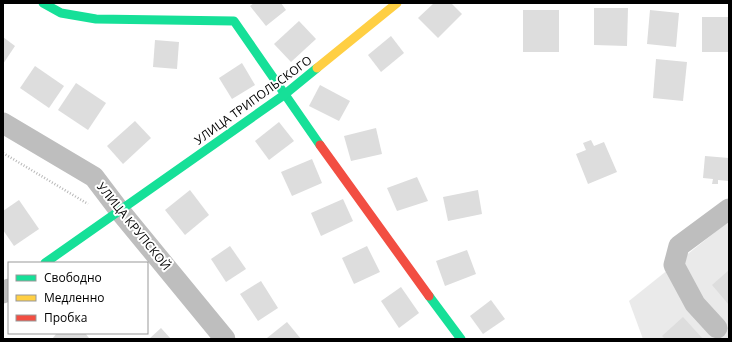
<svg xmlns="http://www.w3.org/2000/svg" width="732" height="342" font-family="'Open Sans',sans-serif">
	<style>
		.green { fill: #eaeaea }
		.building { fill: #ddd }
		.lines { fill: none; stroke-linecap: round; stroke-linejoin: round }
		.path { stroke: #b8b8b8; stroke-width: 2.5; stroke-dasharray: 1 2; stroke-linecap: butt }
		.street { stroke: #bebebe; stroke-width: 21 }
		.fast { stroke: #16e098; stroke-width: 9 }
		.slow { stroke: #ffcf43; stroke-width: 9 }
		.jam { stroke: #f24e42; stroke-width: 9 }
		.labels { text-anchor: middle; dominant-baseline: central; stroke-width: 4; stroke-linejoin: round; paint-order: stroke }
		.street-label { font-size: 12px; fill: #000; stroke: #fff }
	</style>
	<rect width="100%" height="100%" fill="#fff"/>
	<polygon class="green" points="729,221 729,339 643,339 629,301"/>
	<g class="building">
		<polygon points="254,3 281,3 286,10 266,26 250,6"/>
		<polygon points="434,3 451,3 462,14 438,38 418,18"/>
		<polygon points="594,8 628,8 627,46 594,45"/>
		<rect x="523" y="10" width="36" height="42"/>
		<polygon points="650,10 679,13 676,47 647,44"/>
		<rect x="702" y="17" width="27" height="35"/>
		<polygon points="299,21 316,39 291,62 274,44"/>
		<polygon points="391,36 404,53 381,72 368,55"/>
		<polygon points="3,37 15,46 3,64"/>
		<polygon points="155,40 179,42 177,69 153,67"/>
		<polygon points="656,59 687,62 683,101 653,98"/>
		<polygon points="242,63 255,85 232,99 219,78"/>
		<polygon points="35,66 64,86 49,108 20,88"/>
		<polygon points="76,83 106,103 88,130 58,110"/>
		<polygon points="320,85 350,101 339,121 309,106"/>
		<polygon points="135,121 151,138 123,164 107,146"/>
		<polygon points="279,122 294,141 269,160 255,141"/>
		<polygon points="376,128 382,154 351,161 344,136"/>
		<polygon points="591,140 594,146 604,142 617,172 588,184 576,154 586,150 583,143"/>
		<polygon points="705,156 729,158 729,181 718,180 718,184 712,184 713,179 703,178"/>
		<polygon points="312,159 322,183 292,196 281,172"/>
		<polygon points="417,177 428,201 397,211 387,188"/>
		<polygon points="190,190 209,215 185,235 165,210"/>
		<polygon points="478,190 482,214 448,221 443,197"/>
		<polygon points="343,199 353,221 321,236 311,213"/>
		<polygon points="19,200 39,229 14,246 3,230 3,211"/>
		<polygon points="230,246 246,269 226,282 211,259"/>
		<polygon points="367,246 380,272 354,284 342,258"/>
		<polygon points="467,250 476,274 445,286 436,261"/>
		<polygon points="729,270 729,305 712,285"/>
		<polygon points="261,281 278,308 258,321 240,294"/>
		<polygon points="401,287 419,313 399,328 381,301"/>
		<polygon points="491,300 505,319 483,334 470,316"/>
		<polygon points="683,317 703,339 665,339 662,336"/>
		<polygon points="287,322 301,339 268,339 267,338"/>
		<polygon points="161,328 171,339 149,339"/>
		<polygon points="57,333 85,333 89,338 52,339"/>
	</g>
	<g class="lines">
		<polyline class="path" points="3,153 88,204"/>
		<g class="street">
			<polyline points="3,123 94,177 119,210 225,339"/>
			<polyline points="3,293 9,289"/>
			<polyline points="717,328 695,304 674,265 679,246 729,209"/>
		</g>
		<g class="fast">
			<polyline points="43,3 61,13 96,19 234,21 320,145"/>
			<polyline points="45,263 284,95 317,68"/>
			<polyline points="429,296 461,339"/>
		</g>
		<polyline class="slow" points="317,68 397,3"/>
		<polyline class="jam" points="320,145 429,296"/>
	</g>
	<g class="labels">
		<g class="street-label">
			<text transform="translate(253 100) rotate(-36)">УЛИЦА ТРИПОЛЬСКОГО</text>
			<text transform="translate(134 226) rotate(51)">УЛИЦА КРУПСКОЙ</text>
		</g>
	</g>
	<rect width="732" height="342" fill="none" stroke="#000000" stroke-width="8"/>
	<rect x="8" y="262" width="140" height="72" fill="#ffffff" stroke="#999999"/>
	<rect x="16" y="275" width="20" height="6" fill="#16e098" stroke="#999999"/>
	<text x="44" y="282" font-size="12" fill="#000000">Свободно</text>
	<rect x="16" y="295" width="20" height="6" fill="#ffcf43" stroke="#999999"/>
	<text x="44" y="302" font-size="12" fill="#000000">Медленно</text>
	<rect x="16" y="315" width="20" height="6" fill="#f24e42" stroke="#999999"/>
	<text x="44" y="322" font-size="12" fill="#000000">Пробка</text>
</svg>
